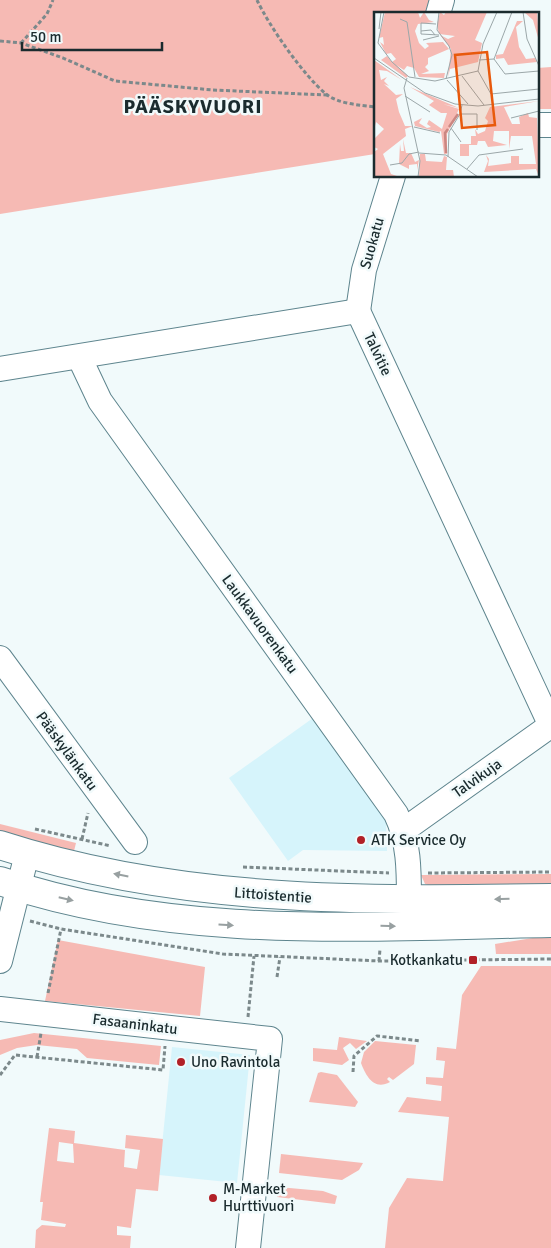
<svg xmlns="http://www.w3.org/2000/svg" width="551" height="1248" font-family="Signika,sans-serif">
	<style>
		.built { fill: #d6f4fb }
		.green { fill: #f6bab4; fill-rule: evenodd }
		.lines { fill: none; stroke-linecap: round; stroke-linejoin: round }
		.minor-casing { stroke: #5e858e; stroke-width: 26 }
		.major-casing { stroke: #5e858e; stroke-width: 30 }
		.path { stroke: #7c898b; stroke-width: 3; stroke-dasharray: 4 2.5; stroke-linecap: butt }
		.minor { stroke: #fff; stroke-width: 24 }
		.major { stroke: #fff; stroke-width: 28 }
		.oneway { fill: #98a0a1 }
		.poi-dot { fill: #b12027; stroke: #f1fafb; stroke-width: 2 }
		.labels { text-anchor: middle; dominant-baseline: central; stroke-width: 5; stroke-linejoin: round; paint-order: stroke }
		.street-label { font-size: 15px; fill: #1a2b2e; stroke: #f1fafb }
		.poi-label { font-size: 15px; fill: #1a2b2e; stroke: #f1fafb; text-anchor: start }
		.district-label { font-size: 20px; font-weight: bold; letter-spacing: 1px; fill: #1a2b2e; stroke: #f1fafb }
		.inset-river { fill: none; stroke: #cb8782; stroke-width: 2.5 }
		.inset-road { fill: none; stroke: #9ba7a9; stroke-width: 1 }
		.view { fill: #e8590c; fill-opacity: 0.15; stroke: #e8590c; stroke-width: 2.5 }
		.inset-edge { fill: none; stroke: #1a2b2e; stroke-width: 2.5 }
	</style>
	<rect width="100%" height="100%" fill="#f1fafb"/>
	<g class="built">
		<polygon points="313,718 386,820 387,851 303,850 288,861 229,778"/>
		<polygon points="172,1047 250,1055 237,1183 159,1175"/>
	</g>
	<g class="green">
		<polygon points="0,0 431,0 427,14 375,14 375,154 0,214"/>
		<polygon points="551,67 551,109 537,109 537,68"/>
		<polygon points="0,824 76,843 73,855 0,836"/>
		<polygon points="551,874 551,886 434,887 425,884 421,875"/>
		<polygon points="551,935 551,954 496,954 495,944"/>
		<polygon points="58,940 205,967 200,1016 45,1001"/>
		<polygon points="481,966 551,966 551,1248 385,1248 389,1208 407,1178 443,1181 449,1117 398,1112 407,1097 441,1101 442,1086 426,1084 426,1077 443,1078 445,1061 436,1060 437,1047 456,1049 462,995"/>
		<polygon points="34,1033 161,1046 159,1065 87,1058 77,1049 37,1045 17,1048 0,1055 0,1040"/>
		<polygon points="339,1037 367,1041 356,1049 350,1043 343,1048 349,1060 342,1065 313,1061 313,1048 337,1050"/>
		<path d="M375,1041L416,1045L414,1064L393,1080L389,1077L387,1079L390,1082C374,1091 366,1076 361,1063L364,1052Z"/>
		<polygon points="321,1072 337,1075 358,1102 355,1107 309,1102 318,1073"/>
		<path d="M49,1128L75,1131L74,1143L125,1150L124,1167L137,1169L140,1150L125,1148L126,1135L163,1139L158,1191L136,1189L131,1228L117,1226V1235L131,1236L130,1248H35L36,1230L42,1225L65,1227L66,1224L41,1220L43,1202H40ZM59,1142L73,1144L74,1163L57,1161Z"/>
		<polygon points="281,1154 363,1163 359,1170 342,1180 279,1173"/>
		<polygon points="278,1187 323,1191 337,1196 335,1204 277,1197"/>
	</g>
	<g class="lines">
		<defs>
			<g id="minor">
				<polyline points="438,14 442,0"/>
				<polyline points="537,125 551,125"/>
				<polyline points="358,311 551,726"/>
				<polyline points="358,311 364,270 393,176"/>
				<path d="M82,357L83,365L100,401L396,814C409,841 409,871 409,900"/>
				<polyline points="0,369 358,311"/>
				<polyline points="0,658 135,842"/>
				<polyline points="404,830 550,726"/>
				<polyline points="0,961 27,854"/>
				<polyline points="0,1009 270,1039 248,1248"/>
			</g>
			<g id="major">
				<path d="M0,845C179,903 365,901 551,898"/>
				<path d="M0,881C177,941 367,926 551,923"/>
			</g>
		</defs>
		<use href="#minor" class="minor-casing"/>
		<use href="#major" class="major-casing"/>
		<g class="path">
			<path d="M257,0C269,26 304,76 326,94C338,104 360,105 375,107"/>
			<polyline points="0,41 21,43 63,58 115,81 213,90 327,95"/>
			<polyline points="21,43 47,14 53,0"/>
			<polyline points="35,829 111,846"/>
			<polyline points="82,839 88,813"/>
			<polyline points="243,867 389,873"/>
			<polyline points="428,873 551,872"/>
			<polyline points="30,921 61,929 223,954 379,961 551,959"/>
			<polyline points="379,961 380,949"/>
			<polyline points="277,977 280,957"/>
			<polyline points="48,993 61,929"/>
			<polyline points="248,1017 254,956"/>
			<polyline points="37,1057 41,1033"/>
			<polyline points="353,1072 354,1056 377,1036 421,1041"/>
			<polyline points="0,1075 15,1055 163,1070 165,1046"/>
		</g>
		<use href="#minor" class="minor"/>
		<use href="#major" class="major"/>
	</g>
	<defs><path id="oneway-solid" d="M-6-.8H1V-3.2L6.5 0L1 3.2V.8H-6Z" transform="scale(1.25)"/></defs>
	<g class="oneway">
		<use href="#oneway-solid" transform="translate(121 875) rotate(-169)"/>
		<use href="#oneway-solid" transform="translate(66 899) rotate(13)"/>
		<use href="#oneway-solid" transform="translate(502 899) rotate(179)"/>
		<use href="#oneway-solid" transform="translate(226 925) rotate(3)"/>
		<use href="#oneway-solid" transform="translate(388 926) rotate(1)"/>
	</g>
	<g class="poi-dot">
		<circle cx="361" cy="840" r="5"/>
		<rect x="468" y="955" width="10" height="10" rx="2.5"/>
		<circle cx="181" cy="1062" r="5"/>
		<circle cx="213" cy="1198" r="5"/>
	</g>
	<g class="labels">
		<g class="street-label">
			<text transform="translate(372 243) rotate(-74)">Suokatu</text>
			<text transform="translate(378 354) rotate(65)">Talvitie</text>
			<text transform="translate(260 624) rotate(54)">Laukkavuorenkatu</text>
			<text transform="translate(67 751) rotate(54)">Pääskylänkatu</text>
			<text transform="translate(477 778) rotate(-35)">Talvikuja</text>
			<text transform="translate(273 895) rotate(4)">Littoistentie</text>
			<text transform="translate(135 1024) rotate(7)">Fasaaninkatu</text>
		</g>
		<g class="poi-label">
			<text x="371" y="840">ATK Service Oy</text>
			<text x="463" y="960" text-anchor="end">Kotkankatu</text>
			<text x="191" y="1062">Uno Ravintola</text>
			<text x="223" y="1189">M-Market<tspan x="223" dy="17">Hurttivuori</tspan></text>
		</g>
		<g class="district-label">
			<text x="193" y="106">PÄÄSKYVUORI</text>
		</g>
	</g>
	<g transform="translate(374 12)">
		<rect width="165" height="165" fill="#f1fafb"/>
		<path d="M11,0H44L46,6L50,0L55,8L60,10L44,12L41,19L45,31L51,37L55,34L52,31L69,30L75,37L54,46V52L51,55L55,59L47,62L71,61L70,66L45,65L40,56L33,54L30,58L22,53L34,64L32,66L7,48L13,44L18,50L22,47L17,41L12,42L6,30L10,33L9,25L5,26ZM66,0L70,3L72,0H113L101,28L108,31L104,50L76,57L74,65L77,37L66,23L74,27L81,24L65,22L63,12ZM150,0H163L165,29L159,8ZM143,9H149L142,15L145,35L152,47L161,46L163,50L134,53L130,46L122,47V43L129,42ZM0,48L28,68L13,59L5,58L7,68L13,65L10,69L15,74L10,72L22,83L29,82L22,87L25,100L31,114H39L31,117L32,124L9,142L17,162L26,165L0,164V140L4,137L0,135V127L10,117L2,110L0,118ZM36,75L85,96L69,92L85,97L73,122V142H70L67,119L65,120L41,114L40,110L48,106L45,111L53,116L57,115L53,112L55,108L68,117L73,101H67L55,93L60,89ZM165,89L130,95L138,112H146L145,105L154,101L155,105L163,106L165,165L162,157L110,160L114,149L112,143L115,147L114,154L137,151V144H145V152H162L158,124H137L135,137V119H120L119,129L133,133L114,135L111,129H104L103,133H95V144H86V132H97V124H102L101,117L104,122L111,119L114,109L111,106L116,95ZM29,127L32,141H37L41,150L45,148L43,158V152L35,153V157L25,152L26,132L27,139H30ZM46,142H51L52,149L68,150L70,144L73,145L72,158H79L80,165H45Z" fill="#f6bab4"/>
		<path class="inset-river" d="M75,115L84,102M72,141L71,121L74,117"/>
		<path class="inset-road" d="M10,0L4,31L18,50L35,65L61,69L104,59M65,0L63,18L75,34L78,43L72,67M138,0L120,47L131,62L165,59M149,0L153,27L165,54M26,7L33,10L41,65M62,12L47,11V22L65,23M5,17L7,0M47,19L57,18L61,23M49,28L65,24M0,46L51,81L81,92L104,94L165,87M105,48L120,47M104,59L117,82L165,77M104,59L109,32L123,0M88,64L110,93M33,66L30,76L46,149L44,165M73,68L94,92M31,84L56,100M86,102H103V118M137,106L165,99M40,115L66,121M77,116L87,130M45,141L72,143L104,165M74,145L75,120L86,102L88,93M16,153L28,151L35,142L45,140M93,157L105,143L149,137"/>
		<path class="view" d="M113,40L121,113L88,116L81,43Z"/>
		<rect width="165" height="165" class="inset-edge"/>
	</g>
	<path d="M22 42v8h140v-8" fill="none" stroke="#1a2b2e" stroke-width="2.5"/>
	<text x="30" y="42" font-size="15" fill="#1a2b2e" stroke="#f1fafb" stroke-width="4" paint-order="stroke">50 m</text>
</svg>
